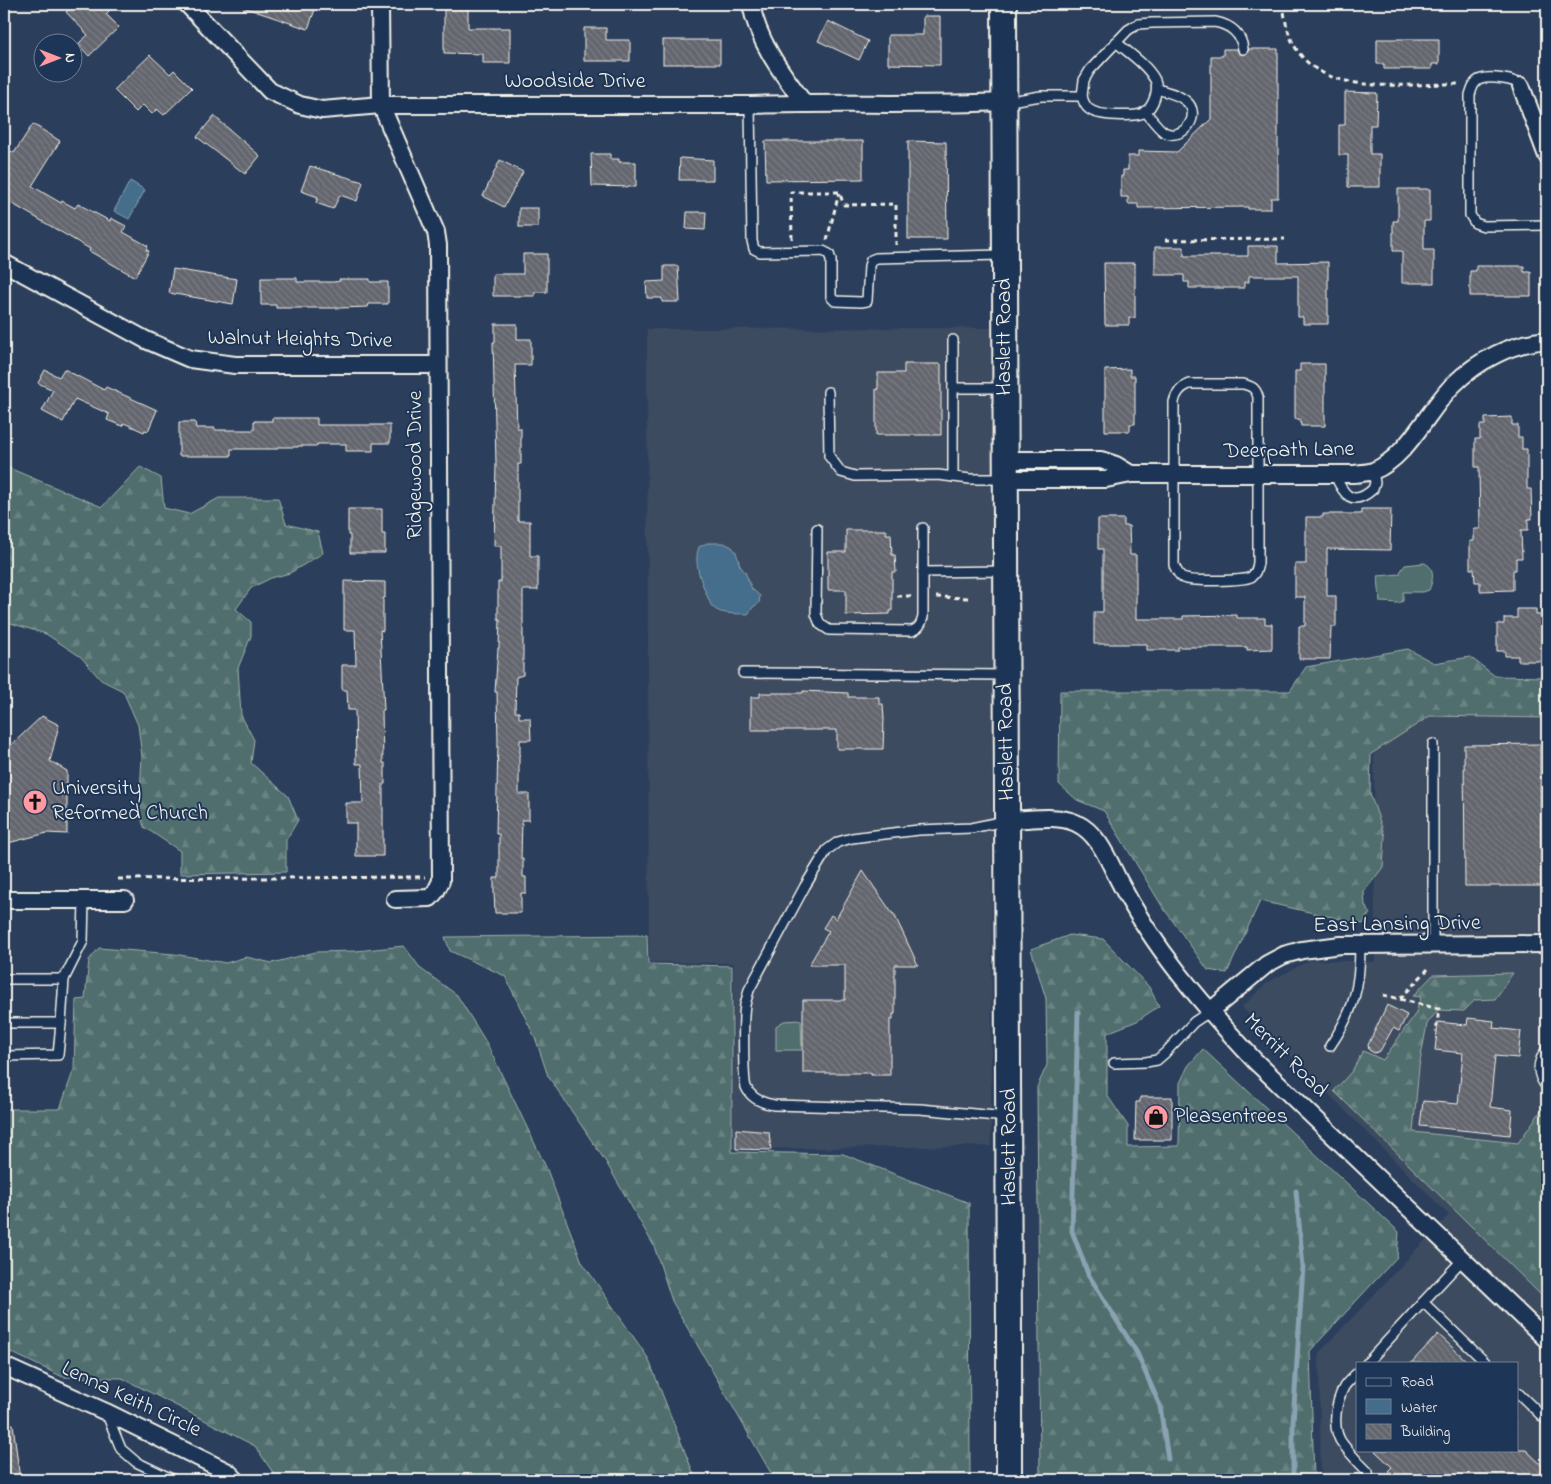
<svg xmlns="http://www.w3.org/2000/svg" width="1551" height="1484" font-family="'Indie Flower',sans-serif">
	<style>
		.built { fill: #3c4b61; fill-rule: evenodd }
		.forest { fill: url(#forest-firs); stroke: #a2b0aa }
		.park { fill: #4f6e6d; stroke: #a2b0aa }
		.water { fill: #446d8c; stroke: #8aa2b1 }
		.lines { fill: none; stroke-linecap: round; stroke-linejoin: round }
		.stream { stroke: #8aa2b1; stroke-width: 5 }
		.building { fill: url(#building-back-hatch); stroke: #f4f1e8 }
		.lane-casing { stroke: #f4f1e8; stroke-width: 12 }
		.street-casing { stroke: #f4f1e8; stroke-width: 20 }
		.secondary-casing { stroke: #f4f1e8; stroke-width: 28 }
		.path { stroke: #f4f1e8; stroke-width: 3; stroke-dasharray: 5 4; stroke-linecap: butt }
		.lane { stroke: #1d3557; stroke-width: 9 }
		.street { stroke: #1d3557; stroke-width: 16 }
		.secondary { stroke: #1d3557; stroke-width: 24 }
		.labels { text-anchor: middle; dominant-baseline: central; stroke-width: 4; stroke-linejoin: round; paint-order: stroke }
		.street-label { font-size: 22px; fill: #f4f1e8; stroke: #1d3557 }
		.poi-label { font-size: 22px; fill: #f4f1e8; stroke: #1d3557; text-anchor: start }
	</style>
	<defs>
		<pattern id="forest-firs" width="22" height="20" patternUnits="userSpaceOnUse" patternTransform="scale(1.25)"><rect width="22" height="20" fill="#4f6e6d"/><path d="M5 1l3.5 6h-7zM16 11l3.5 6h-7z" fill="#698382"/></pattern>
		<pattern id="building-back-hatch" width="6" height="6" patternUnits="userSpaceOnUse" patternTransform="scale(1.25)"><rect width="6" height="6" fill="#64666e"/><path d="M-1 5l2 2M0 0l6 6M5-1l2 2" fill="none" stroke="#7b7c83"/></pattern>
	</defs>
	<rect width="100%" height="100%" fill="#2b3f5c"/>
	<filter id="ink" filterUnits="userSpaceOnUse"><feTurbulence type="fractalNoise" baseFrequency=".02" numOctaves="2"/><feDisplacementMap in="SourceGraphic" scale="10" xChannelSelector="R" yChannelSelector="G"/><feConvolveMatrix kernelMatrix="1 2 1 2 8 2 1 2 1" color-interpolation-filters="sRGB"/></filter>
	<g filter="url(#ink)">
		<g class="built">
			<polygon points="994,328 991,1146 733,1149 734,963 649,962 647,329"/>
			<path d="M1374,695H1547V1480H1321L1319,1353L1449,1215L1242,1007L1268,982L1311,960L1375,962ZM1357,1363H1517V1450H1357Z"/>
		</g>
		<g class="forest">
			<polygon points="4,466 102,507 140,467 161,478 164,508 189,514 219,498 278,498 286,524 318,532 323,553 290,573 271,578 251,588 236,609 251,622 251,636 238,668 241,715 254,740 251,763 288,796 298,820 286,840 286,872 180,874 180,851 144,827 139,810 142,757 138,725 123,691 101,680 81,657 46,634 4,621"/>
			<polygon points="1408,649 1434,663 1470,657 1495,676 1547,677 1547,718 1430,716 1371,754 1370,794 1385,836 1383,867 1364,892 1365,905 1370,913 1363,924 1260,901 1227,973 1208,970 1162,906 1104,811 1077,800 1059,784 1060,691 1290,691 1306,667"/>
			<polygon points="647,935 648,964 732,966 732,1152 843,1154 969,1203 970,1480 775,1480 672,1301 654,1246 606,1162 548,1076 536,1040 505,976 450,951 445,937"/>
			<polygon points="1070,935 1103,939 1149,987 1159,1006 1137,1021 1107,1033 1107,1095 1128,1126 1128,1147 1179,1146 1180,1083 1188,1066 1203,1049 1399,1232 1397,1257 1310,1351 1314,1480 1040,1480 1037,1087 1047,1065 1046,999 1031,949"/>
			<polygon points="404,946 421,969 457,995 486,1042 546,1167 582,1262 648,1358 696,1480 278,1480 255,1446 122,1378 63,1377 4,1349 4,1109 60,1109 74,1069 76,1000 85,999 89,960 99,948 174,954 226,963 246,957 272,963 316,952 356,951"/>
			<polygon points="1513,973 1495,999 1475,1000 1464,1011 1438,1010 1427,1024 1419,1067 1413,1132 1518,1143 1543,1108 1547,1108 1547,1301 1334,1091 1352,1071 1363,1051 1383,1060 1416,1013 1421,997 1413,996 1433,975"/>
		</g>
		<g class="park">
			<path d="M1424,563C1436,567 1433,581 1429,590L1423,592H1403V601L1399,603L1380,602L1378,576L1400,574V572L1405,565Z"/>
			<polygon points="801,1020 802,1050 776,1050 776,1026 784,1021"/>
		</g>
		<g class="water">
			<polygon points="130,181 145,190 129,219 114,211"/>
			<path d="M707,543H724L732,547L736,552L740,566L745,572L752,589L760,596L759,603L753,607L748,614C735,613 719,616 711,605C704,587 692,566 699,547Z"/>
		</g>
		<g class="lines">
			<g class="stream">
				<polyline points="1078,1012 1072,1231 1088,1274 1137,1353 1160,1406 1168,1459"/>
				<polyline points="1293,1480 1293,1422 1303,1267 1296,1191"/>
			</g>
		</g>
		<g class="building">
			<polygon points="74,4 116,4 106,14 119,27 89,56 78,44 88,35 66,12"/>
			<polygon points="241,4 317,4 308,29 240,6"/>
			<polygon points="444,4 468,4 468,28 510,28 510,63 483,63 483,54 444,53"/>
			<polygon points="923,16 940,16 940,65 888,64 888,35 923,35"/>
			<polygon points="828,21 868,41 859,60 818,41"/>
			<polygon points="584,28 606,28 606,40 630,40 630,61 584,61"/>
			<polygon points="1377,39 1439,39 1439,64 1432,64 1432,69 1384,69 1384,64 1377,64"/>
			<rect x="663" y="40" width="57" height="24"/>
			<polygon points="1223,49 1237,49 1239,53 1244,55 1247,53 1249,49 1278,49 1278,198 1271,198 1271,209 1248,209 1248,207 1138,208 1138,204 1128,204 1128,197 1121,197 1121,176 1123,176 1123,170 1128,170 1128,156 1138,156 1138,151 1177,152 1211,119 1211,56 1223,56"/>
			<polygon points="150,55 170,74 174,70 192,88 164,115 157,109 152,114 143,105 136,112 114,90"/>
			<polygon points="1345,92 1377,93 1376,125 1370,125 1370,154 1380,154 1380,187 1348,187 1348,155 1339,155 1339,125 1345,125"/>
			<polygon points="214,116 260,156 245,174 197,137"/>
			<polygon points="33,124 60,141 32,186 61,203 62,201 75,208 78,204 110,221 111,218 126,226 123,232 148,246 146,250 149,251 135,277 89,251 90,249 4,199 4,147 14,153"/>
			<polygon points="765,141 863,141 863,179 766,180"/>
			<polygon points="908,141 946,142 947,239 908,239"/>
			<polygon points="591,154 610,154 610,159 619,159 619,162 636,162 636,187 592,186"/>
			<polygon points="680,158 713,160 713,180 679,180"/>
			<polygon points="500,160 523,172 504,207 483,196"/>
			<polygon points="310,166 363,182 357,201 340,195 333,209 316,203 318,197 301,191"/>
			<polygon points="1398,189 1430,189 1430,221 1424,221 1424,250 1434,250 1434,283 1402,283 1402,251 1393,251 1393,221 1398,221"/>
			<rect x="519" y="208" width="19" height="19"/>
			<polygon points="687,212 706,212 705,230 686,229"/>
			<polygon points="1248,246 1278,246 1278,263 1328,262 1328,324 1303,324 1303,317 1298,317 1298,276 1249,276 1249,282 1244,282 1244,288 1189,288 1189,282 1184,282 1184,275 1155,275 1155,247 1184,247 1184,256 1248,256"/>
			<polygon points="523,254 547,254 547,292 535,292 535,296 493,296 493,274 523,274"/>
			<polygon points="1104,263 1135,263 1135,318 1129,318 1129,325 1105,325"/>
			<polygon points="664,266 678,266 680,302 662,302 662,298 647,298 646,282 664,281"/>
			<polygon points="1476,266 1524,266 1524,272 1531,272 1531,296 1470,296 1470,271 1476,271"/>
			<polygon points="173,269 237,279 233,304 169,293"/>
			<polygon points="261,278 297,278 297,282 334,282 340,281 339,279 370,279 370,282 388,282 388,304 369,304 368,307 340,308 276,308 276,305 261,305"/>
			<polygon points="495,324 517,324 517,339 531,339 531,365 515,365 517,428 521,428 521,464 518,464 518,521 530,521 530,556 538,556 538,590 523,590 523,675 516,677 515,712 519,712 519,718 530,718 531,740 520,740 520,755 519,755 519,794 529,794 529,820 522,820 521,859 523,859 523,877 526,877 526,893 521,893 521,913 495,913 494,893 494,878 499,878 499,834 496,834 498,743 497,692 495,692 498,648 499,648 500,619 498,619 498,582 501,582 501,546 494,546 496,464 493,342 495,342"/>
			<polygon points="904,364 941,364 941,435 876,435 876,389 878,389 878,373 904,373"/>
			<polygon points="1300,364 1325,364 1325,426 1301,426 1300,419 1295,419 1295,371 1300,371"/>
			<polygon points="64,369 104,390 106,387 157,410 148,431 145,430 144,432 124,423 122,426 107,420 109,414 75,399 63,422 42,411 53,390 38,383 45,370 59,377"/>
			<polygon points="1130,369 1130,376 1135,376 1135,424 1130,424 1130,431 1105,431 1105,370"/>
			<polygon points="1512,417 1512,425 1518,425 1518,437 1522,437 1522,449 1527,449 1527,489 1531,489 1532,519 1528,519 1528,530 1521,530 1522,558 1516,558 1516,570 1513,570 1513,590 1480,591 1480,582 1475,582 1474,569 1470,569 1470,541 1474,541 1474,529 1480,529 1479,467 1475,467 1475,439 1480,439 1480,425 1485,425 1485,418"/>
			<polygon points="272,418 317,418 317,425 390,425 390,443 373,443 373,451 346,451 346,444 317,444 317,446 298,446 298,447 277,447 277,449 231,449 231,456 179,456 179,422 195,422 196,428 215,428 215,430 254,430 254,421 272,421"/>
			<polygon points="348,509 382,509 382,534 385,534 385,553 350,553 350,535 348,535"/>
			<polygon points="1361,509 1391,509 1390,550 1327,549 1327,596 1336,596 1336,627 1331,627 1330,659 1299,659 1299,626 1305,626 1305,597 1295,597 1295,564 1306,564 1306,517 1323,517 1323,514 1361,514"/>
			<polygon points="1098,519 1124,519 1124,526 1129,526 1130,555 1136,555 1136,619 1183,619 1183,616 1237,615 1237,618 1265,618 1265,624 1272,624 1272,649 1247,650 1247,647 1178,647 1178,650 1147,650 1147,644 1094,644 1094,612 1103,612 1103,549 1098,549"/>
			<polygon points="846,530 886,530 886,534 891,534 892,555 895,555 896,572 892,572 892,611 890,611 890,614 846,615 846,590 828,590 828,552 846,552"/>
			<polygon points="344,581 385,582 385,598 383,598 383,631 380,630 384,710 382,710 383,763 385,763 385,784 383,784 383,856 356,856 356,823 346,823 346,803 363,803 362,764 356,764 355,710 348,710 347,690 342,690 342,665 356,665 355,630 344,630"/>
			<polygon points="1517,609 1536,609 1536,615 1547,615 1547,661 1518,661 1518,656 1505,656 1505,651 1497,651 1497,624 1504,624 1504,618 1517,618"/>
			<polygon points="803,691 848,693 848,697 879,697 879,704 883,704 884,719 883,749 837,749 837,730 751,730 751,697 760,697 760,693 803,693"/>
			<polygon points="42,716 59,725 50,761 67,771 67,834 47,833 4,844 4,752"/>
			<polygon points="1540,744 1541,886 1465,886 1464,745"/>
			<polygon points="863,871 892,913 894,914 918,965 895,965 895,1014 893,1014 893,1020 890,1020 890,1075 871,1075 871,1073 803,1073 803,1000 845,1000 845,965 809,965 829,931 823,928 831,915 836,919"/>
			<polygon points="1387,1005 1407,1015 1399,1031 1393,1028 1380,1051 1374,1053 1369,1050 1368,1045"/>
			<polygon points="1468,1018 1494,1021 1493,1028 1521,1031 1518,1058 1495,1056 1490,1107 1512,1110 1510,1135 1420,1126 1423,1101 1458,1104 1463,1053 1435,1050 1438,1022 1467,1025"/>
			<polygon points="1140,1097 1172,1097 1172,1140 1135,1140 1136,1102 1140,1102"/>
			<polygon points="736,1129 769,1132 771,1150 736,1149"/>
			<polygon points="1438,1334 1469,1363 1411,1363"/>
			<polygon points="4,1424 13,1424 20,1480 4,1480"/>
			<polygon points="1374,1450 1526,1450 1547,1470 1547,1480 1398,1480 1388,1471 1392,1467"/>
		</g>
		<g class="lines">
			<defs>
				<g id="lane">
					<path d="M1521,86C1516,79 1490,76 1481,79C1474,81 1472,88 1470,95V215L1475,223L1484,226L1547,225"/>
					<path d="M1082,96C1083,101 1084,105 1089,109C1097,116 1136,118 1145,112C1154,106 1159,89 1155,80C1147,65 1129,53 1116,42"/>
					<path d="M1004,102L1041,96H1082L1084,80L1090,70L1128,30L1138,24L1152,23L1215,22C1230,25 1241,33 1243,49"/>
					<polyline points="750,105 752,241 754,249 760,252 823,251 829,254 831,260 831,297 835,301 861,302 867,301 869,266 871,260 876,258 1002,255"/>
					<path d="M1145,111C1151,118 1157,127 1164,132C1183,142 1203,115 1186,101C1178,94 1167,92 1157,89"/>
					<path d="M1189,384H1243C1251,386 1256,388 1258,397V563C1257,569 1256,573 1251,577C1243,581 1191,582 1183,578C1179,575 1176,570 1174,565V402C1176,393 1180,388 1189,384Z"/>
					<polyline points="953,388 1005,388"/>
					<polyline points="828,392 829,456 841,472 855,476 938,475 970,479 1003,479"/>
					<path d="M1335,475C1343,494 1352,508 1373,489L1375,483L1373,471"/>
					<polyline points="953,477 953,340"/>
					<polyline points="923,528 923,572"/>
					<path d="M817,529L816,614L820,624L829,630L912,631C919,628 921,625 923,617V572L1006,571"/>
					<polyline points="743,673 1006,675"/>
					<polyline points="1433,744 1433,945"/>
					<path d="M1005,821L971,828L919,830L867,836L852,838L838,842L827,850L805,886L749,990C748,995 746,1000 745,1005C743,1016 743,1078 746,1087C751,1099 762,1103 774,1105L920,1109L1007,1117"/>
					<polyline points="4,979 64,979 83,941 84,900"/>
					<polyline points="4,1023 61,1023 64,979"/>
					<path d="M1330,1046C1354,1011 1360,987 1360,945"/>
					<path d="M1547,1049C1537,1062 1536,1075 1547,1087"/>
					<polyline points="4,1056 58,1055 61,1023"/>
					<polyline points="1114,1063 1146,1062 1157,1060 1165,1053 1194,1022 1209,1012"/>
					<polyline points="1464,1258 1423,1302 1486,1363"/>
					<polyline points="1367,1363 1423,1302"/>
					<path d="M1357,1373C1353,1377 1347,1382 1344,1387C1336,1402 1332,1425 1340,1440C1348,1452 1358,1462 1368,1472L1369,1480"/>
					<polyline points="1517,1392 1547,1421"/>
					<polyline points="106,1412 121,1449 136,1462 174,1480"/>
				</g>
				<g id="street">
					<path d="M187,4L270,91L300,105L322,110L381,105H750C835,102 919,106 1004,102"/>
					<polyline points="380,4 381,105 436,232 438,245 441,881 436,891 430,898 395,899"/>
					<path d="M751,4C758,42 781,72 804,103"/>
					<polyline points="1521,86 1547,156"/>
					<polyline points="4,263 146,340 190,359 235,365 438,365"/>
					<polyline points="1006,460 1101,460 1116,465 1131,474"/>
					<path d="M1006,479H1106L1131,474H1354C1360,473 1367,473 1373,471C1407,458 1428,410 1453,385C1478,360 1512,343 1547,340"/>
					<path d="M1008,820C1029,820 1056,814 1076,823C1098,833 1108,859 1118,879C1153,948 1203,1005 1255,1061L1547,1340"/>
					<polyline points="4,900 125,900"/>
					<polyline points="1209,1012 1267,964 1284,955 1302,950 1341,945 1547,944"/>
					<polyline points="4,1366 106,1412 228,1472 236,1480"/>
				</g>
				<path id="secondary" d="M1004,4C1004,496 1010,988 1009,1480"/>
			</defs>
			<use href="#lane" class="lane-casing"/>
			<use href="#street" class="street-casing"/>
			<use href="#secondary" class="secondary-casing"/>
			<g class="path">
				<path d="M1288,4L1284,11C1295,104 1392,83 1460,84"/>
				<polyline points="792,239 791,192 839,192 844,205 896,204 896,245"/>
				<polyline points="827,240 839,193"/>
				<polyline points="1165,240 1285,239"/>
				<polyline points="897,596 912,596"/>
				<polyline points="936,597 970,598"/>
				<polyline points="118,879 425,877"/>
				<polyline points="1383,995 1400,999 1428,969"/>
				<polyline points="1400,999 1439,1009 1436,1032"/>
			</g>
			<use href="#lane" class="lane"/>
			<use href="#street" class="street"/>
			<use href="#secondary" class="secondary"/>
		</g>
	</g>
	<defs>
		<symbol id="church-disc" viewBox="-11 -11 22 22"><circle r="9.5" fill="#ff9aa2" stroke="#1d3557"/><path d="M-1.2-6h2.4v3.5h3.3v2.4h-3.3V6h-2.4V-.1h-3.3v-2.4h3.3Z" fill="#111"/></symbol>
		<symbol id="shop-disc" viewBox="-11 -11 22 22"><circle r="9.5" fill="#ff9aa2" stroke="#1d3557"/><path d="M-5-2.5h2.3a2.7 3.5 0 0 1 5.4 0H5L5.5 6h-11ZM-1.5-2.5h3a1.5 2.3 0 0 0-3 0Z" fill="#111"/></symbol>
	</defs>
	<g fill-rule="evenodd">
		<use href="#church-disc" x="21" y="788" width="28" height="28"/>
		<use href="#shop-disc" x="1142" y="1103" width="28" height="28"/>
	</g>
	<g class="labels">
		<g class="street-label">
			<text x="575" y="82">Woodside Drive</text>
			<text transform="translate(1005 337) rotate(-90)">Haslett Road</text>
			<text transform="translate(300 340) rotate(1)">Walnut Heights Drive</text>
			<text transform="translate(1289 451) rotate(-1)">Deerpath Lane</text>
			<text transform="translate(416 465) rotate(-90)">Ridgewood Drive</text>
			<text transform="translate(1007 742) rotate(-91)">Haslett Road</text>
			<text transform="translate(1397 925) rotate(-1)">East Lansing Drive</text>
			<text transform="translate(1285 1056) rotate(45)">Merritt Road</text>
			<text transform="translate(1010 1147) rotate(-90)">Haslett Road</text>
			<text transform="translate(131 1400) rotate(25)">Lenna Keith Circle</text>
		</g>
		<g class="poi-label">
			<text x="52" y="789">University<tspan x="52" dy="25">Reformed Church</tspan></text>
			<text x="1174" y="1117">Pleasentrees</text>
		</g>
	</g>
	<rect width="1551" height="1484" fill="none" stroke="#1d3557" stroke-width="20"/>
	<rect x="10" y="10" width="1531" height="1464" fill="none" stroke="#f4f1e8" stroke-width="2" filter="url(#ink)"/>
	<rect x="1356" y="1362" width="162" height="90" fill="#1d3557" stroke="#738091"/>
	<rect x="1366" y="1378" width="25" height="8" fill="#1d3557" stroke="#738091"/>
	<text x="1401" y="1386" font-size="15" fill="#f4f1e8">Road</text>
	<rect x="1366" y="1399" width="25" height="15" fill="#446d8c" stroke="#738091"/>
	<text x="1401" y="1412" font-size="15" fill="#f4f1e8">Water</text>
	<rect x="1366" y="1424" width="25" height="15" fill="url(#building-back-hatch)" stroke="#738091"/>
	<text x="1401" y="1436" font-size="15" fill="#f4f1e8">Building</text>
	<g transform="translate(58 58) rotate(90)"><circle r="24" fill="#1d3557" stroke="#738091"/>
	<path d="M0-4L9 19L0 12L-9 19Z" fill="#ff9aa2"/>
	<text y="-8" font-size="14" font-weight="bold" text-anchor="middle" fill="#f4f1e8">N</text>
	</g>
</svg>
